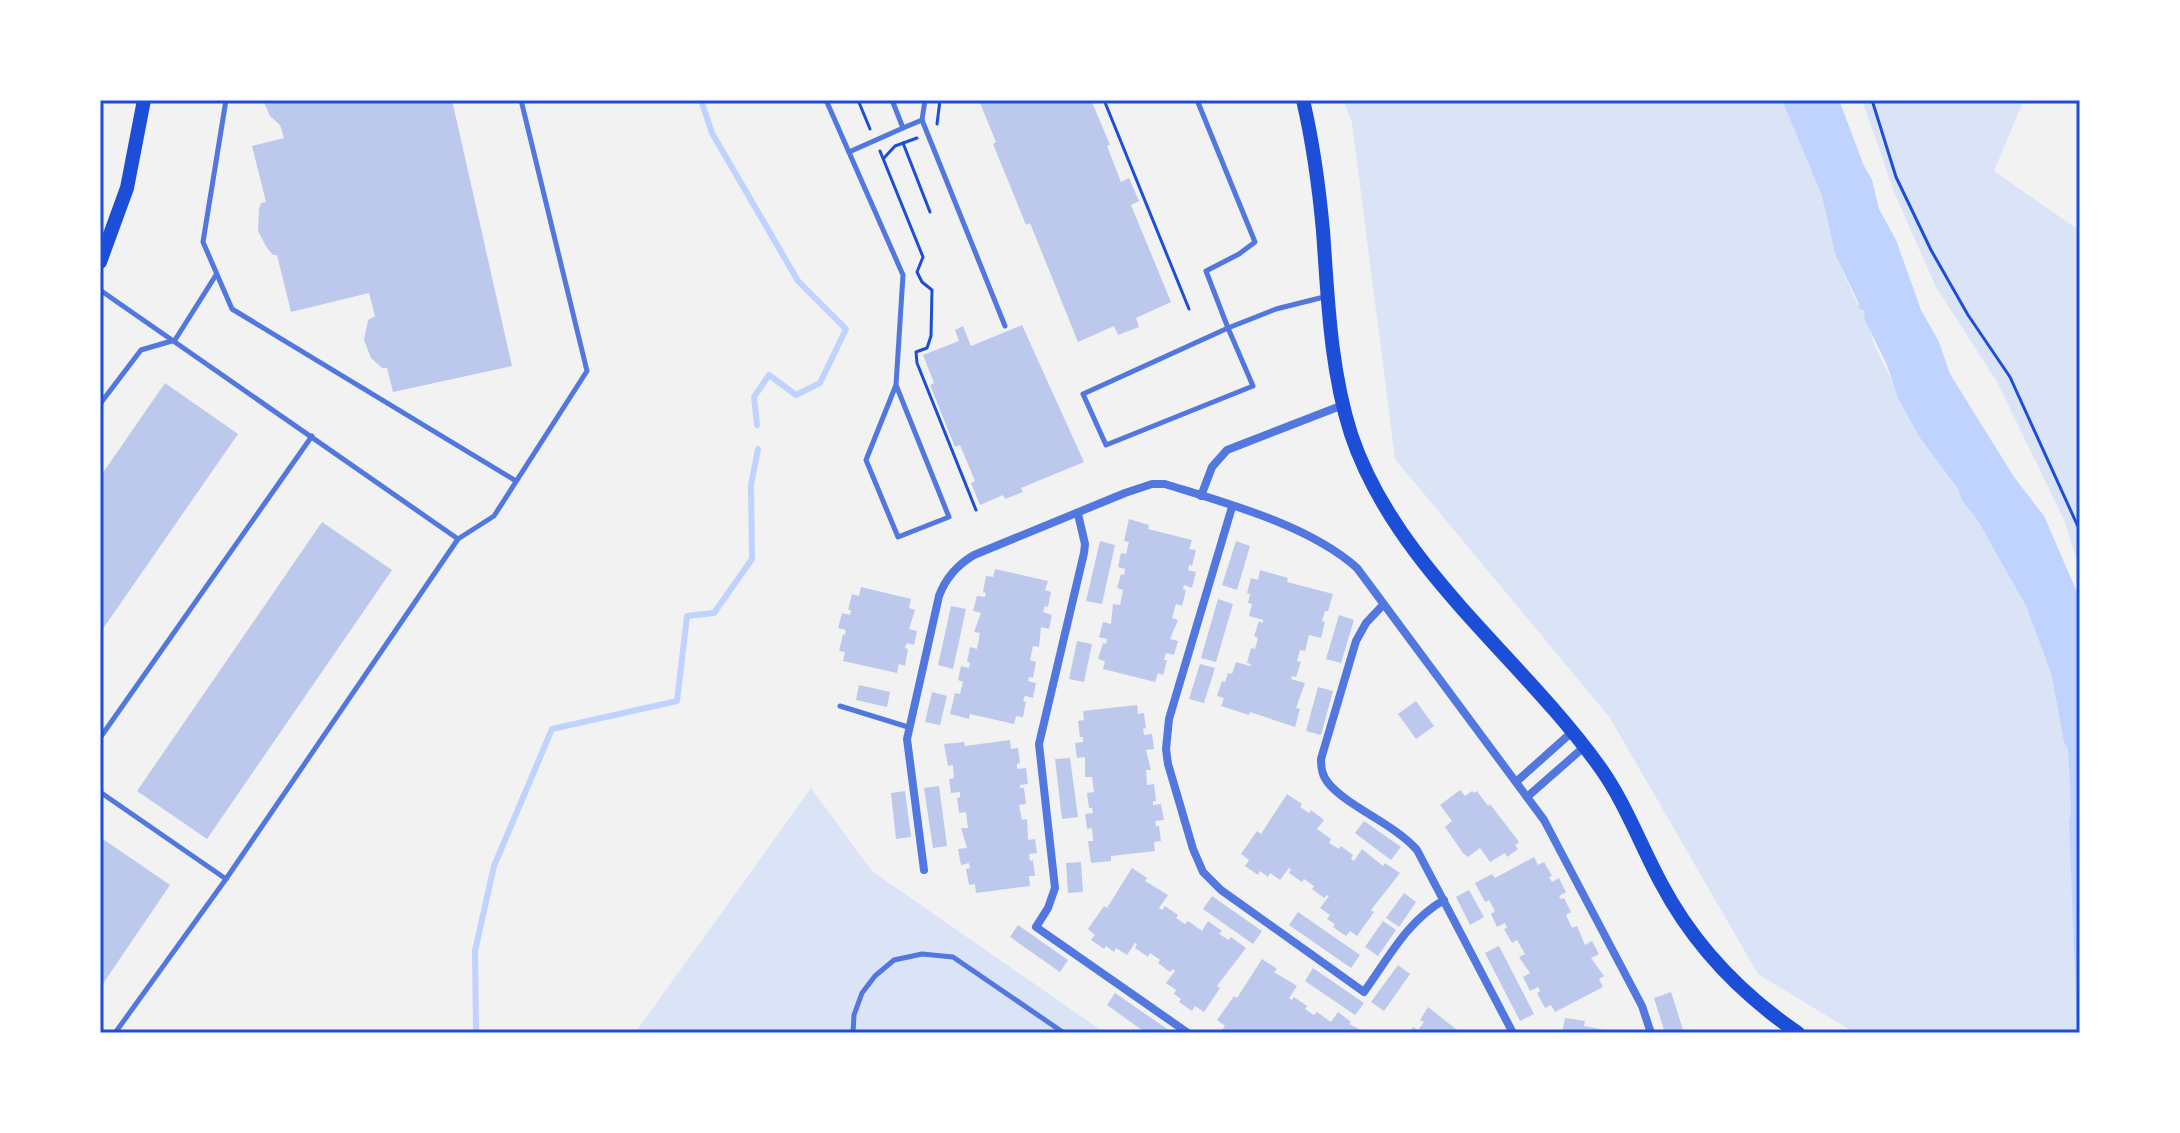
<svg xmlns="http://www.w3.org/2000/svg" width="2180" height="1133" font-family="Montserrat,sans-serif">
	<style>
		.green { fill: #dbe4f7 }
		.water { fill: #bfd3fe }
		.lines { fill: none; stroke-linecap: round; stroke-linejoin: round }
		.stream { stroke: #bfd3fe; stroke-width: 6 }
		.building { fill: #bdc9ec }
		.path { stroke: #1d4ed8; stroke-width: 3 }
		.service { stroke: #5277de; stroke-width: 5 }
		.minor { stroke: #5277de; stroke-width: 8 }
		.secondary { stroke: #1d4ed8; stroke-width: 14 }
		.neatline { fill: none; stroke: #1d4ed8; stroke-width: 3 }
	</style>
	<rect width="100%" height="100%" fill="#f2f2f2"/>
	<g class="green">
		<polygon points="1343,100 1782,100 1822,196 1835,254 1859,308 1865,311 1874,344 1920,438 1958,489 1962,502 1978,521 2026,606 2051,673 2064,742 2068,749 2071,811 2069,823 2078,1033 1855,1033 1758,974 1610,718 1395,459 1352,123"/>
		<polygon points="1862,100 2024,100 1994,171 2080,231 2080,570 2064,520 1997,382 1936,287 1894,192"/>
		<polygon points="811,788 872,871 1105,1033 635,1033"/>
	</g>
	<polygon class="water" points="1782,100 1839,100 1864,166 1872,180 1879,209 1896,240 1921,310 1939,342 1950,374 2014,477 2044,516 2080,599 2080,1033 2077,1026 2069,823 2071,811 2068,749 2064,742 2051,673 2026,606 1978,521 1962,501 1958,489 1920,438 1898,398 1887,365 1864,318 1865,311 1858,308 1859,304 1835,254 1822,196"/>
	<g class="lines">
		<g class="stream">
			<polyline points="701,100 712,133 798,281 846,329 820,383 796,395 769,375 754,397 757,425"/>
			<polyline points="476,1033 475,951 494,866 552,729 677,701 687,616 714,613 752,559 751,485 758,449"/>
		</g>
	</g>
	<g class="building">
		<polygon points="263,100 452,100 512,366 393,392 387,368 382,368 371,358 364,340 368,320 375,316 369,293 291,312 277,255 273,255 267,248 258,231 259,209 261,203 266,202 252,146 284,138 280,125 270,116"/>
		<polygon points="988,100 1087,100 1089,104 1092,102 1110,145 1107,146 1121,182 1129,178 1139,201 1131,205 1171,302 1136,318 1139,327 1118,335 1114,326 1078,342 1030,223 1026,225 993,144 996,142 980,103"/>
		<polygon points="1022,325 1084,462 1021,488 1023,492 1005,499 1003,495 980,505 971,483 975,481 960,445 955,447 930,385 934,383 923,355 959,341 955,330 963,326 971,346"/>
		<polygon points="165,383 238,434 100,633 100,477"/>
		<polygon points="1129,519 1149,525 1148,529 1192,540 1189,549 1196,550 1192,566 1189,565 1188,570 1196,572 1192,588 1184,585 1183,589 1186,590 1182,606 1176,604 1172,618 1178,620 1170,639 1178,641 1174,655 1166,653 1164,660 1167,660 1163,675 1158,673 1155,682 1103,669 1105,661 1098,659 1103,643 1106,644 1107,639 1099,637 1103,622 1111,624 1113,604 1120,605 1123,590 1117,588 1121,574 1124,575 1125,569 1118,567 1121,553 1126,554 1129,542 1124,541"/>
		<polygon points="322,522 392,570 207,839 137,791"/>
		<polygon points="1100,541 1115,545 1102,604 1086,601"/>
		<polygon points="1236,541 1250,546 1237,590 1222,585"/>
		<polygon points="995,569 1048,581 1045,590 1051,592 1048,607 1045,606 1043,612 1052,615 1049,629 1041,627 1039,647 1033,646 1030,660 1036,662 1033,678 1029,677 1028,681 1036,683 1033,698 1025,696 1023,701 1026,702 1023,717 1016,716 1014,724 970,714 969,719 950,714 955,693 960,694 963,682 958,680 961,666 969,668 970,663 967,662 970,647 977,649 980,633 974,632 981,613 973,611 977,596 985,597 986,593 983,592 986,576 993,577"/>
		<polygon points="1260,570 1288,578 1287,582 1333,594 1328,611 1325,611 1322,621 1325,622 1321,638 1309,635 1305,651 1300,650 1297,661 1301,662 1296,677 1292,676 1291,679 1305,683 1296,708 1300,709 1295,727 1250,712 1249,715 1221,706 1224,698 1217,696 1222,681 1225,682 1228,673 1232,674 1236,662 1250,666 1251,664 1247,663 1251,648 1255,649 1258,638 1254,636 1259,621 1263,623 1263,620 1249,616 1252,604 1248,603 1250,594 1247,593 1251,578 1258,580"/>
		<polygon points="861,587 911,599 909,608 915,610 909,629 917,631 914,645 907,643 905,648 908,649 905,666 899,664 897,673 843,661 845,652 839,651 843,634 845,635 846,630 838,628 842,613 850,615 851,610 848,610 852,594 859,596"/>
		<polygon points="1218,599 1233,604 1216,662 1201,658"/>
		<polygon points="951,606 966,609 953,669 938,665"/>
		<polygon points="1339,615 1354,620 1341,663 1326,659"/>
		<polygon points="1077,641 1092,644 1084,682 1069,679"/>
		<polygon points="1200,664 1215,668 1204,703 1189,699"/>
		<polygon points="859,685 890,692 887,707 856,700"/>
		<polygon points="1318,687 1333,691 1321,735 1306,731"/>
		<polygon points="932,692 947,696 940,725 925,722"/>
		<polygon points="1416,701 1434,726 1416,739 1398,714"/>
		<polygon points="1137,705 1138,714 1144,713 1146,728 1143,729 1144,735 1152,734 1154,749 1146,750 1151,770 1146,770 1147,785 1154,784 1156,801 1153,801 1153,805 1161,804 1164,820 1155,821 1156,826 1159,826 1161,841 1154,842 1155,851 1111,856 1111,861 1091,863 1088,841 1093,841 1092,828 1087,829 1085,814 1093,813 1092,808 1089,808 1087,793 1094,792 1092,777 1085,777 1085,757 1077,758 1075,743 1083,742 1083,737 1080,737 1078,721 1084,720 1083,711"/>
		<polygon points="1010,740 1011,749 1018,748 1020,763 1017,764 1017,769 1026,768 1028,784 1020,785 1020,788 1024,788 1026,804 1019,805 1022,820 1027,819 1028,840 1035,839 1037,853 1029,854 1030,861 1033,860 1035,876 1029,876 1030,886 976,893 975,884 969,885 966,869 970,868 969,863 961,865 958,849 967,848 961,828 968,828 966,812 959,813 957,798 960,797 960,792 951,793 949,779 954,778 953,765 948,766 944,744 964,742 965,746"/>
		<polygon points="1070,758 1078,817 1062,819 1055,759"/>
		<polygon points="939,786 947,846 933,848 924,788"/>
		<polygon points="1460,790 1465,796 1472,791 1474,793 1477,791 1488,806 1490,804 1519,842 1515,845 1518,849 1507,857 1505,853 1490,862 1480,848 1468,857 1463,853 1445,827 1452,821 1440,805"/>
		<polygon points="905,791 911,837 896,839 891,793"/>
		<polygon points="1287,794 1302,804 1300,807 1309,813 1311,810 1324,820 1317,829 1331,839 1329,843 1339,849 1341,846 1353,855 1351,859 1354,861 1362,849 1383,866 1385,863 1400,873 1371,910 1374,912 1357,936 1350,931 1346,936 1333,927 1335,924 1327,919 1330,915 1320,908 1329,896 1327,895 1324,898 1312,889 1314,886 1304,879 1302,882 1289,873 1291,869 1289,868 1280,880 1270,873 1268,877 1260,871 1258,875 1245,866 1249,860 1241,854 1257,831 1261,834"/>
		<polygon points="1364,821 1401,847 1391,860 1355,833"/>
		<polygon points="100,837 170,885 100,988"/>
		<polygon points="1534,857 1538,865 1544,862 1552,876 1549,877 1552,882 1559,878 1566,892 1559,896 1561,899 1564,898 1571,912 1566,915 1572,928 1577,926 1585,945 1592,941 1599,954 1591,958 1604,976 1599,979 1603,987 1555,1012 1551,1005 1545,1008 1537,993 1540,991 1538,987 1530,991 1523,977 1530,973 1519,957 1525,954 1517,940 1512,943 1504,929 1507,928 1505,923 1497,927 1491,914 1495,911 1489,900 1485,902 1475,883 1492,874 1495,878"/>
		<polygon points="1081,862 1083,892 1068,893 1066,863"/>
		<polygon points="1132,868 1147,878 1145,881 1168,895 1159,908 1162,910 1165,906 1178,915 1176,918 1185,924 1188,921 1202,931 1208,921 1222,931 1219,934 1229,940 1231,937 1246,948 1217,986 1220,988 1204,1012 1195,1006 1192,1011 1179,1002 1181,999 1174,994 1176,990 1166,983 1175,971 1173,969 1170,972 1158,963 1160,960 1150,953 1148,957 1135,948 1137,944 1135,943 1127,955 1116,948 1114,952 1106,946 1104,949 1091,940 1095,935 1088,929 1104,906 1107,908"/>
		<polygon points="1469,890 1484,917 1470,925 1456,897"/>
		<polygon points="1404,893 1416,902 1399,927 1386,918"/>
		<polygon points="1212,896 1262,931 1253,944 1203,909"/>
		<polygon points="1298,912 1360,955 1351,968 1289,925"/>
		<polygon points="1383,921 1396,930 1378,956 1365,947"/>
		<polygon points="1018,925 1068,960 1060,972 1010,937"/>
		<polygon points="1499,946 1534,1014 1520,1021 1485,953"/>
		<polygon points="1262,959 1277,969 1274,972 1297,986 1289,998 1292,1000 1294,997 1307,1006 1305,1009 1314,1015 1317,1012 1331,1022 1338,1012 1351,1022 1349,1024 1367,1033 1221,1031 1225,1026 1217,1020 1234,996 1237,998"/>
		<polygon points="1398,965 1410,974 1384,1011 1371,1002"/>
		<polygon points="1313,968 1364,1003 1355,1015 1305,981"/>
		<polygon points="1671,992 1684,1033 1665,1033 1654,998"/>
		<polygon points="1115,993 1173,1033 1146,1033 1107,1005"/>
		<polygon points="1428,1007 1457,1030 1454,1033 1409,1033 1413,1027 1418,1030 1424,1022 1420,1020"/>
		<polygon points="1565,1018 1585,1021 1584,1026 1620,1033 1562,1033"/>
	</g>
	<g class="lines">
		<g class="path">
			<polyline points="858,100 870,129"/>
			<polyline points="1104,100 1189,309"/>
			<polyline points="1872,100 1896,177 1931,250 1968,315 2010,377 2080,531"/>
			<polyline points="937,124 940,100"/>
			<polyline points="903,143 930,212"/>
			<polyline points="880,151 923,257 917,272 922,282 932,290 931,336 927,348 916,352 917,363 976,510"/>
			<polyline points="884,158 895,146 917,138"/>
		</g>
		<g class="service">
			<polyline points="226,100 203,242 232,309 516,481"/>
			<polyline points="826,100 903,275 896,385 949,517 898,537 866,460 896,385"/>
			<polyline points="1197,100 1255,242 1239,254 1206,271 1228,328 1276,309 1328,296"/>
			<polyline points="922,120 1005,326"/>
			<polyline points="903,128 922,120 925,100"/>
			<polyline points="849,152 903,128 892,100"/>
			<polyline points="100,290 458,539 226,879 115,1033"/>
			<polygon points="1228,328 1253,386 1106,445 1083,394"/>
			<polyline points="100,404 141,350 175,340 216,275"/>
			<polyline points="458,539 494,516 587,371 521,100"/>
			<polyline points="840,706 908,727"/>
			<polyline points="100,738 312,436"/>
			<polyline points="100,792 226,879"/>
			<polyline points="853,1033 854,1015 862,993 875,976 894,960 922,954 953,957 1064,1033"/>
		</g>
		<g class="minor">
			<polyline points="1201,496 1212,467 1227,450 1343,405"/>
			<path d="M1232,507L1169,719L1166,749L1168,764L1193,849L1203,872L1221,890L1364,992C1388,959 1407,921 1444,900"/>
			<polyline points="1078,514 1085,544 1084,553 1039,744 1055,888 1048,908 1036,927 1188,1033"/>
			<path d="M1383,605L1366,623L1356,641L1321,759C1321,768 1322,776 1329,784C1350,808 1393,823 1417,850L1513,1033"/>
			<polyline points="1516,782 1572,732"/>
			<polyline points="1527,797 1584,747"/>
			<path d="M924,870L907,739L939,596C946,577 957,565 974,555L1125,493L1152,484H1165C1226,503 1309,525 1357,568L1544,820L1642,1006L1651,1033"/>
		</g>
		<g class="secondary">
			<path d="M1303,100C1313,143 1319,187 1323,231C1328,299 1330,368 1351,434C1395,566 1520,656 1599,766C1625,802 1640,844 1661,883C1693,944 1741,994 1798,1033"/>
			<polyline points="100,262 127,188 144,100"/>
		</g>
	</g>
	<rect width="2180" height="1133" fill="none" stroke="#ffffff" stroke-width="204"/>
	<rect x="102" y="102" width="1976" height="929" class="neatline"/>
</svg>
